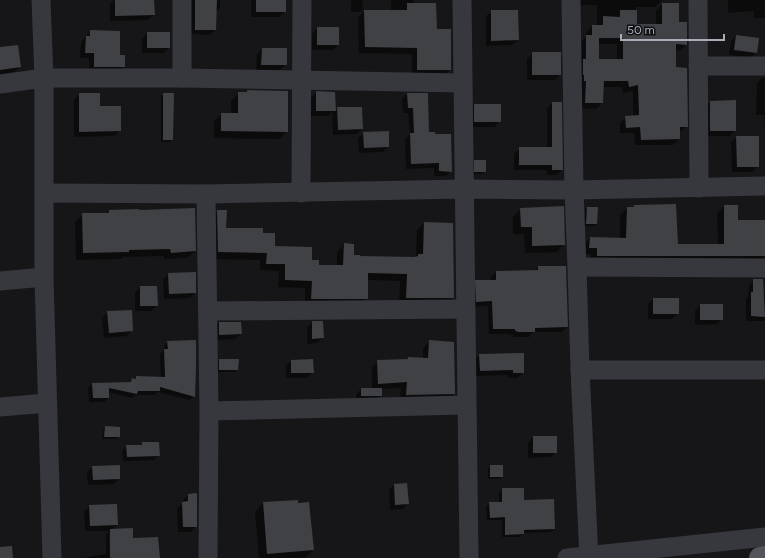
<svg xmlns="http://www.w3.org/2000/svg" width="765" height="558" font-family="Figtree,sans-serif">
	<style>
		.shadow { fill: #0007; fill-rule: evenodd }
		.building { fill: #404145; fill-rule: evenodd }
		.lines { fill: none; stroke-linecap: round; stroke-linejoin: round }
		.minor { stroke: #37383d; stroke-width: 19 }
		.major { stroke: #53555c; stroke-width: 22 }
	</style>
	<rect width="100%" height="100%" fill="#161618"/>
	<g class="shadow">
		<polygon points="114,0 153,0 154,15 148,20 110,21 110,4"/>
		<polygon points="189,0 220,0 220,8 216,12 215,30 210,35 190,34"/>
		<polygon points="251,0 285,0 285,12 279,17 251,17"/>
		<polygon points="351,0 362,0 363,9 360,12 351,12"/>
		<polygon points="391,0 414,0 414,4 436,30 450,70 443,76 412,76 412,54 359,53 358,18 364,11 391,11"/>
		<path d="M580,0H662L656,7H636V25H656V11L662,4L678,23L686,44L680,51L675,50V68L687,126L680,132H679V139L673,145H635L634,133H620V123L626,117L633,116V91L623,93L622,87H603L602,103L596,109L579,108L580,43L586,37V32L592,26H597V5H580ZM598,44H617V60H598Z"/>
		<polygon points="728,0 765,0 765,18 754,18 754,11 728,13"/>
		<polygon points="492,11 517,11 518,40 512,45 486,46 486,16"/>
		<polygon points="317,28 338,45 333,50 312,50 312,34"/>
		<polygon points="91,31 118,56 124,67 119,72 89,72 89,58 80,58 81,42"/>
		<polygon points="147,33 169,33 169,48 164,53 142,53 142,39"/>
		<polygon points="736,36 756,52 751,58 729,55 731,41"/>
		<polygon points="0,48 20,67 14,72 0,74"/>
		<polygon points="262,49 286,49 286,65 280,70 256,70 257,54"/>
		<polygon points="533,53 560,75 555,80 527,80 527,59"/>
		<polygon points="762,78 765,78 765,135 764,115 756,115 757,83"/>
		<polygon points="248,91 287,131 280,139 214,138 214,121 222,114 231,114 231,101 239,93 245,93"/>
		<polygon points="316,92 334,93 335,111 338,108 362,129 357,134 333,135 332,112 329,116 311,116 311,98"/>
		<polygon points="80,94 99,107 120,130 115,136 74,137 74,100"/>
		<polygon points="163,94 172,140 169,142 161,142 161,96"/>
		<polygon points="407,94 428,133 451,171 446,176 434,176 434,168 406,169 405,139 410,134 408,113 403,113 402,99"/>
		<polygon points="710,102 735,130 730,136 705,136 705,107"/>
		<polygon points="552,103 562,170 556,175 547,175 547,170 514,170 514,154 520,148 547,148 547,108"/>
		<polygon points="474,105 500,121 495,127 469,127 469,111"/>
		<polygon points="364,133 388,147 383,152 359,153 358,138"/>
		<polygon points="737,137 758,166 753,172 732,172 731,142"/>
		<polygon points="475,161 485,171 482,174 472,174 472,163"/>
		<polygon points="635,206 677,245 718,245 717,213 724,206 737,221 765,221 765,256 758,263 590,262 591,254 583,254 583,245 590,238 620,239 620,215 627,208 633,208"/>
		<polygon points="587,208 596,224 594,226 584,226 585,210"/>
		<polygon points="521,209 564,244 557,252 525,253 524,234 513,234 513,217"/>
		<polygon points="109,211 195,251 187,258 164,259 164,256 123,257 121,259 76,260 75,222 83,214 106,214"/>
		<polygon points="218,211 225,229 262,234 274,247 311,261 318,266 337,266 337,252 344,244 353,256 359,257 416,257 417,230 424,223 453,298 446,305 399,305 400,281 367,280 367,298 360,305 305,306 305,288 278,287 279,271 260,270 260,260 211,259 211,218"/>
		<polygon points="538,267 567,327 562,332 533,332 529,337 513,337 513,335 510,335 510,334 489,334 488,306 471,307 471,286 476,281 491,281 491,277 496,272 534,271"/>
		<polygon points="169,274 195,293 190,298 164,299 163,280"/>
		<polygon points="754,280 763,294 765,294 765,320 764,321 746,321 746,298 748,297 749,285"/>
		<polygon points="140,287 157,306 151,311 135,311 135,293"/>
		<polygon points="653,299 678,314 672,319 648,319 648,304"/>
		<polygon points="700,305 722,319 717,324 695,325 695,311"/>
		<polygon points="108,312 132,330 127,336 104,338 102,318"/>
		<polygon points="313,322 323,338 317,343 307,344 307,328"/>
		<polygon points="219,323 241,334 235,339 214,340 214,328"/>
		<polygon points="430,341 454,394 448,400 400,401 401,388 381,389 381,396 376,401 356,401 356,395 361,389 372,389 372,367 378,361 406,360 409,358 423,358 423,348"/>
		<polygon points="168,342 194,396 190,400 158,392 155,395 136,395 132,398 108,392 108,398 104,402 89,402 88,388 92,384 128,383 136,377 161,378 160,354 164,350 164,346"/>
		<polygon points="480,355 523,372 518,378 508,378 507,375 475,376 474,360"/>
		<polygon points="220,360 237,369 235,372 217,372 217,362"/>
		<polygon points="291,361 313,372 307,378 286,378 286,366"/>
		<polygon points="105,427 119,437 116,439 102,439 103,430"/>
		<polygon points="533,437 556,452 551,457 528,458 528,443"/>
		<polygon points="142,443 158,456 154,460 123,461 122,451 127,446 140,446"/>
		<polygon points="490,466 502,476 500,479 488,479 488,469"/>
		<polygon points="92,467 119,479 114,484 88,485 87,472"/>
		<polygon points="394,485 408,503 403,509 390,510 389,490"/>
		<polygon points="502,489 523,489 523,501 554,529 551,532 523,533 520,537 502,537 502,520 487,520 486,507 489,503 499,503 499,493"/>
		<polygon points="188,495 196,526 191,532 178,532 177,508 183,503 183,500"/>
		<polygon points="263,503 313,550 305,558 259,558 255,512"/>
		<path d="M116,505L117,525L112,530L132,539L159,558H83L106,554V534L110,531H85L84,511L90,506ZM109,533H111L112,558H110Z"/>
	</g>
	<g class="building">
		<polygon points="115,0 154,0 155,15 115,16"/>
		<polygon points="195,0 217,0 216,30 195,30"/>
		<rect x="256" y="0" width="30" height="12"/>
		<polygon points="407,3 436,3 437,29 451,29 451,70 417,70 417,48 365,47 364,10 407,10"/>
		<path d="M662,3H679V22H687V45L676,44V67L687,68L688,127H680V139L641,140L640,127L626,128L625,116L639,115L638,85L629,87L628,81H604L603,103H585L586,81H584V75H583V59H586V35H592V25H603V16L620,17V10H637V24H662ZM599,38H623V59H599Z"/>
		<polygon points="491,10 518,10 519,40 491,41"/>
		<rect x="317" y="27" width="22" height="18"/>
		<polygon points="90,30 120,31 120,55 125,55 125,67 94,67 94,53 85,53 86,36 90,36"/>
		<rect x="147" y="32" width="23" height="16"/>
		<polygon points="736,35 759,38 757,53 734,50"/>
		<polygon points="18,45 21,67 0,70 0,47"/>
		<polygon points="262,48 287,48 287,65 261,65"/>
		<rect x="532" y="52" width="29" height="23"/>
		<polygon points="247,90 288,91 288,132 221,131 221,113 238,113 238,92 247,92"/>
		<polygon points="316,91 335,92 336,111 316,111"/>
		<polygon points="79,93 100,93 100,106 121,106 121,131 79,132"/>
		<polygon points="163,93 174,93 173,140 163,140"/>
		<polygon points="407,93 428,93 429,132 435,132 435,134 451,134 452,172 439,171 439,163 411,164 410,133 414,133 413,108 408,108"/>
		<polygon points="736,100 736,131 710,131 710,101"/>
		<polygon points="552,102 562,102 563,170 552,170 552,165 519,165 519,147 552,147"/>
		<rect x="474" y="104" width="27" height="18"/>
		<polygon points="337,107 362,107 363,129 338,130"/>
		<polygon points="389,131 389,147 364,148 363,132"/>
		<polygon points="736,136 759,136 759,167 737,167"/>
		<rect x="474" y="160" width="12" height="12"/>
		<polygon points="676,204 678,244 724,244 724,205 738,205 738,220 765,220 765,256 597,256 597,248 589,248 590,237 626,238 627,207 634,207 634,205"/>
		<polygon points="564,206 565,245 532,246 532,227 521,227 520,208"/>
		<polygon points="587,207 598,207 597,224 586,224"/>
		<polygon points="195,208 196,251 171,253 170,249 129,250 129,252 83,253 82,213 109,213 109,210 139,209 139,210"/>
		<polygon points="217,210 227,210 226,228 263,228 263,233 275,233 275,246 312,247 312,260 319,260 319,265 343,265 344,243 354,244 354,255 360,255 360,256 414,257 418,256 418,254 423,254 424,222 453,223 454,298 406,298 407,274 368,273 368,299 311,299 312,281 285,280 285,264 266,264 267,253 218,252"/>
		<polygon points="538,266 566,266 568,327 535,328 535,332 517,332 517,331 515,331 515,329 493,329 492,301 476,302 475,280 496,280 496,271 538,270"/>
		<polygon points="196,272 196,293 169,294 168,273"/>
		<polygon points="753,279 763,279 765,317 751,316 751,292 753,292"/>
		<polygon points="140,286 157,286 158,306 140,306"/>
		<rect x="653" y="298" width="26" height="16"/>
		<rect x="700" y="304" width="23" height="16"/>
		<polygon points="132,310 133,331 109,333 107,311"/>
		<polygon points="312,321 323,321 324,338 312,339"/>
		<polygon points="219,322 241,322 242,334 219,335"/>
		<polygon points="196,340 196,368 195,397 160,387 160,391 138,391 137,394 109,388 109,398 93,398 92,383 131,382 132,378 136,379 136,376 165,377 164,349 168,349 167,341"/>
		<polygon points="429,340 454,342 455,394 406,395 407,382 378,384 377,360 408,359 408,357 428,358"/>
		<polygon points="524,353 524,373 513,373 513,370 480,371 479,354"/>
		<polygon points="219,359 239,359 238,370 219,370"/>
		<polygon points="313,359 314,373 291,373 291,360"/>
		<rect x="361" y="388" width="21" height="8"/>
		<polygon points="105,426 120,427 120,437 104,437"/>
		<rect x="533" y="436" width="24" height="17"/>
		<polygon points="142,442 159,442 160,456 127,457 126,445 142,445"/>
		<polygon points="120,465 120,479 93,480 92,466"/>
		<rect x="490" y="465" width="13" height="12"/>
		<polygon points="407,483 409,504 395,505 394,484"/>
		<polygon points="502,488 524,488 524,500 554,499 555,529 524,530 524,534 505,535 505,517 490,518 489,502 502,502"/>
		<polygon points="197,493 197,527 183,527 182,502 188,501 188,494"/>
		<polygon points="298,500 298,503 309,502 314,550 267,554 263,502"/>
		<polygon points="117,504 118,525 90,526 89,505"/>
		<polygon points="133,528 133,538 158,537 160,558 110,558 110,529"/>
		<polygon points="12,546 13,558 0,558 0,547"/>
	</g>
	<g class="lines">
		<g class="minor">
			<polyline points="41,0 44,78 44,277 52,558"/>
			<polyline points="182,0 182,78"/>
			<path d="M462,0C463,186 465,372 469,558"/>
			<polyline points="571,0 574,190 577,267 580,370 589,558"/>
			<polyline points="698,0 699,188"/>
			<polyline points="698,66 765,66"/>
			<polyline points="0,84 44,78 182,78 462,83"/>
			<polyline points="44,193 206,194 464,189 574,190 765,186"/>
			<polyline points="301,193 302,0"/>
			<polyline points="206,194 209,411 208,558"/>
			<polyline points="577,267 765,268"/>
			<polyline points="0,281 44,277"/>
			<polyline points="208,311 464,309"/>
			<polyline points="580,370 765,370"/>
			<polyline points="0,407 47,403"/>
			<polyline points="209,411 465,405"/>
			<polyline points="567,558 765,537"/>
		</g>
		<polyline class="major" points="760,558 765,557"/>
	</g>
	<path d="M621 34v6h103v-6" fill="none" stroke="#a8adb8" stroke-width="2"/>
	<text x="627" y="34" font-size="12" fill="#a8adb8" stroke="#111113" stroke-width="3" paint-order="stroke">50 m</text>
</svg>
